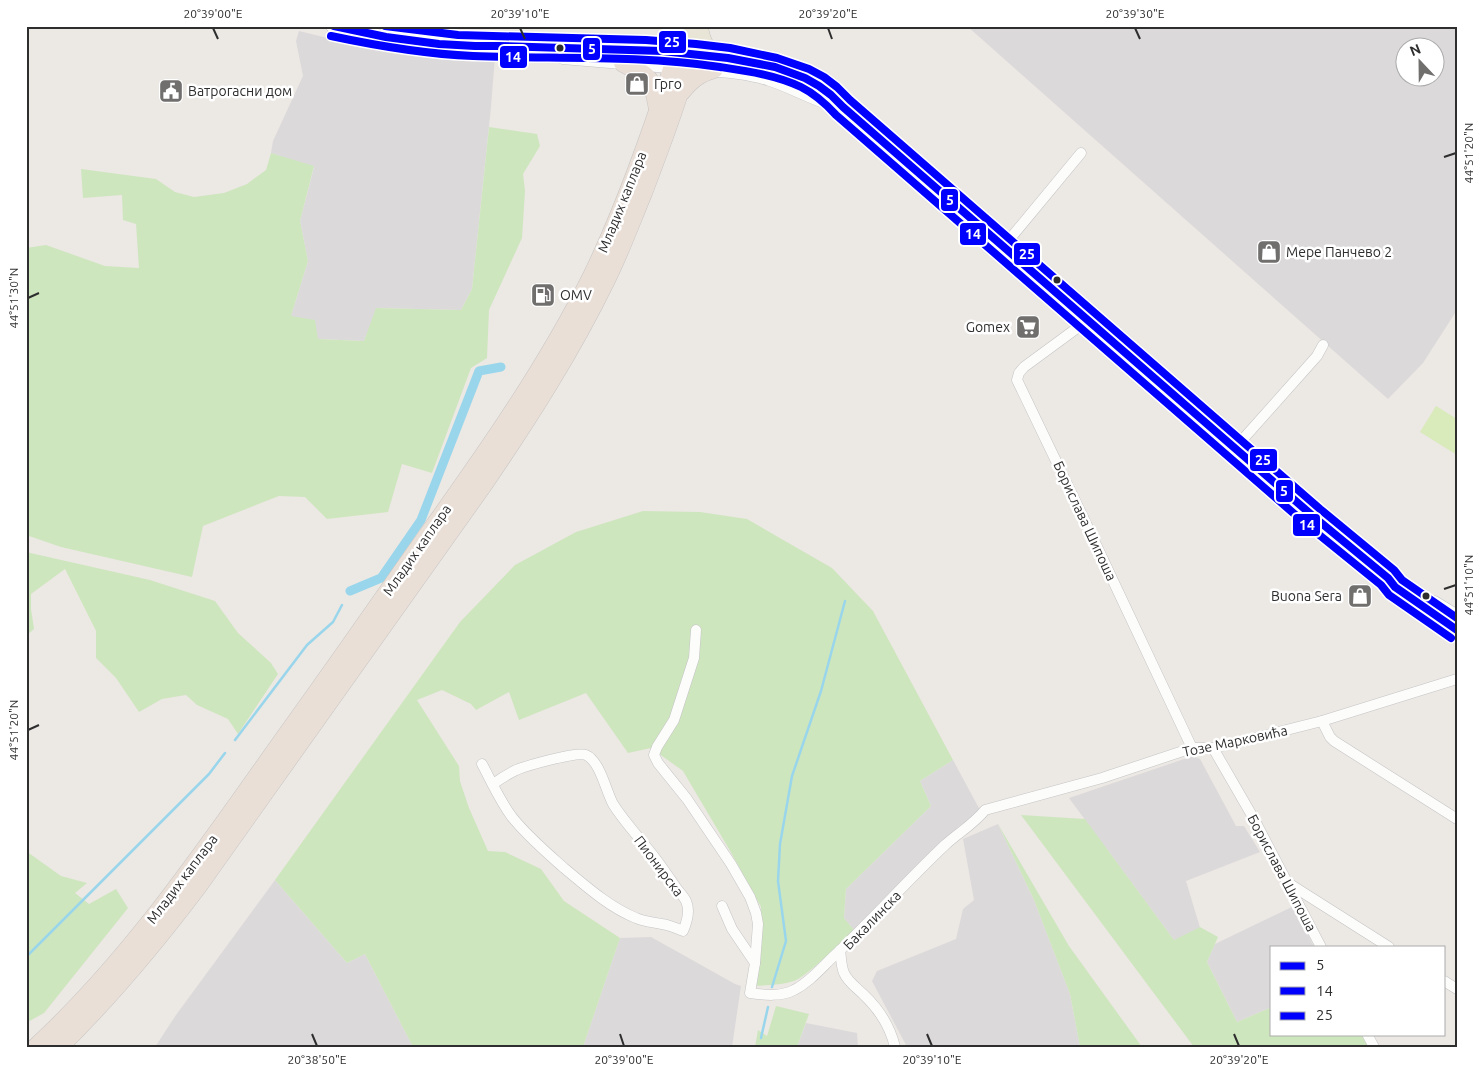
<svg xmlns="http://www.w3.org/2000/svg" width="1483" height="1073" font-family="Ubuntu,sans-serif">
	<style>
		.industrial { fill: #dcd9db; fill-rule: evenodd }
		.green { fill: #cee6be }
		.pitch { fill: #d9eabb }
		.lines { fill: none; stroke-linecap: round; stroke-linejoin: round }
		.stream { stroke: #99d6ec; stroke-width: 2.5 }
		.canal { stroke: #99d6ec; stroke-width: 9 }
		.street-casing { stroke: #c5c4c5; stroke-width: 11 }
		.secondary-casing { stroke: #c5c4c5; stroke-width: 15 }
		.primary-casing { stroke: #c6c5c4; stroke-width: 16 }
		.highway-casing { stroke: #c6c5c4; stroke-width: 19 }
		.street { stroke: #fcfcfb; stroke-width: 10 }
		.secondary { stroke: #fcfcfb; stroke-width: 14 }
		.primary { stroke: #e8e4d6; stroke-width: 15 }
		.highway { stroke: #eadfd6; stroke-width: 18 }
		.bus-1-casing { stroke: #fff; stroke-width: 11 }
		.bus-2-casing { stroke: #fff; stroke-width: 11 }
		.bus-3-casing { stroke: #fff; stroke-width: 11 }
		.bus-1 { stroke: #00f; stroke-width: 8 }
		.bus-2 { stroke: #00f; stroke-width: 8 }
		.bus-3 { stroke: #00f; stroke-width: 8 }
		.ticks { fill: none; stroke: #2e2e2e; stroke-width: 2 }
		.bus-dot { fill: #2e2e2e; stroke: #fff; stroke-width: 2 }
		.labels { text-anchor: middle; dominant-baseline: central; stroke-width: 5; stroke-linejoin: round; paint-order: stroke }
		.poi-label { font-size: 14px; fill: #2e2e2e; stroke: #fff; text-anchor: start }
		.street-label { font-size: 14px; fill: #2e2e2e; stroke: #fff }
		.line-badge { stroke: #fff; stroke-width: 2 }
		.badge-label { font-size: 14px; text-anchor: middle; font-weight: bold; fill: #fff }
		.neatline { fill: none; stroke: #2e2e2e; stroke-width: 2 }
		.ticks-label { font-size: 12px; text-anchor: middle; fill: #2e2e2e }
	</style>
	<rect width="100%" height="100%" fill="#ece8e4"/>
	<g class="industrial">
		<path d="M967,26H1457V310L1423,363L1388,399ZM1406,48H1436V78H1406Z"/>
		<polygon points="299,31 381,51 432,55 495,56 491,107 472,289 461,310 377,308 364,341 318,339 291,316 308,261 300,221 314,167 271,153 273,141 303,76 296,41"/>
		<polygon points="1193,756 1200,759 1236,826 1244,826 1260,852 1186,881 1201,931 1174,940 1069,798"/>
		<polygon points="953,760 981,812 959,826 854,930 844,918 846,889 931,806 920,781"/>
		<polygon points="998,824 1034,900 1070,994 1080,1047 907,1047 872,981 877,971 956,939 963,909 974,900 963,839"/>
		<polygon points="275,880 347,963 365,954 413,1047 155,1047 176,1015"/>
		<polygon points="1294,906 1314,947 1272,947 1272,1007 1237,1022 1207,962 1215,944"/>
		<polygon points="651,937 735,984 741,986 732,1047 583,1047 620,938"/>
		<polygon points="806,1023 857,1033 858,1047 797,1047"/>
	</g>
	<g class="green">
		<polygon points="489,127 537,134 540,146 523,174 525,191 522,238 489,310 487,358 471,368 432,473 402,464 388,512 327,519 305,497 279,496 203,526 192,577 61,547 26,535 26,248 46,245 105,266 139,268 136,224 123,220 122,195 83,198 81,169 156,179 175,192 194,197 224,193 247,184 266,170 271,153 314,166 300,221 308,261 291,316 315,320 318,339 364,341 376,308 461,310 472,289"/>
		<path d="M643,511L700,512L747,519L832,568L873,611L953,760L920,781L931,806L846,889L844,918L854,930C841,942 808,976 794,981C782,985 768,985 755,986L761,907L729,849L683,771L651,748L628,753L586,693L519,720L509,692L476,710L471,704L442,690L417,700L459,766L460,781L469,808L488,851L505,852L541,869L564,901L620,938L583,1047H413L365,954L347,963L275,880L460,622L515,565L576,532Z"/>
		<polygon points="26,552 150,580 215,601 238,633 271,663 278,674 238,734 228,719 197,705 186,695 162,699 139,712 116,678 96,658 96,631 65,569 31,594 31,609 34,629 26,636"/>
		<polygon points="1021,815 1085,819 1174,940 1200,927 1218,937 1207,962 1237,1022 1272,1007 1272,1034 1361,1034 1368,1047 1194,1047"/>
		<polygon points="998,824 1069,946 1142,1047 1080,1047 1070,994 1034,900"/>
		<polygon points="26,851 61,876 87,883 75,893 89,904 116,889 128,908 44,1013 26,1023"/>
		<polygon points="776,1006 809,1014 797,1047 755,1047 758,1030 767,1036"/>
	</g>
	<polygon class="pitch" points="1436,406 1457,419 1457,455 1420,432"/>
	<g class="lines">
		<g class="stream">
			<polyline points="235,740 307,645 333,622 342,605"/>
			<polyline points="26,957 209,774 225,753"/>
			<polyline points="772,987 786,941 778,881 780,844 792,776 821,691 845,601"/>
			<polyline points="761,1038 768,1007"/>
		</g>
		<polyline class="canal" points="350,591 381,578 421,520 479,371 501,367"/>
		<defs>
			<g id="street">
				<polyline points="1004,246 1081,153"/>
				<polyline points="1088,320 1024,367 1019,373 1017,380 1082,515 1192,748"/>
				<polyline points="1235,448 1317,356 1323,345"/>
				<path d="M696,630L694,658L674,720L657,747L654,755L658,763L687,799L731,864L750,897L756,913L758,924L755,963L750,993C764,995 781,997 794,990C810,982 822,967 835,955C872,920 907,881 945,845C958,833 974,824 985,810L1102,778L1192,748H1213L1235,743L1322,721L1457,679"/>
				<polyline points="1322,721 1330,737 1334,741 1457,819"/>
				<polyline points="1213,748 1254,819 1321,947"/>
				<path d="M482,764C491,781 500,801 512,817C527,836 546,852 564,868C587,887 609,907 636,918C645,922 652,922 662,924C669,925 676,928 683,931C687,922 690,910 686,901C683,895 678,891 675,886C666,873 658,861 648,849C636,834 623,820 613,804C606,791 600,761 586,755C577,751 526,766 516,770C508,774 500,779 493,784"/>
				<polyline points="1288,883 1389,947"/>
				<polyline points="722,906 732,929 755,963"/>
				<path d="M840,950C841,957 841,966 844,973C848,982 856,987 863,994C878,1008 890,1026 895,1047"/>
				<polyline points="1444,981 1457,989"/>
				<polyline points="1367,1034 1374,1047"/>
			</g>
			<g id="secondary">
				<polyline points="333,26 376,36 403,40 484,47"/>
				<path d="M475,46H506C536,47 567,49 597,50C641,50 684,50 726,58C770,65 813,71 843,107L925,178L1314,517L1388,578L1395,587L1457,630"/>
				<polyline points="563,57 681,67"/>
				<path d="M705,69C727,70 749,72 770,79C795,87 817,101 843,107"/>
				<polyline points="1434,603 1457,617"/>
			</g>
			<g id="primary">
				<path d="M700,26C705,50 707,46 726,57"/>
				<polyline points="673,66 683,26"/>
				<polyline points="687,67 697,26"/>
			</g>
			<g id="highway">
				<path d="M623,63C651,77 653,79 658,110"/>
				<path d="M681,92C692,79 698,74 714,69"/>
				<path d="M36,1047C139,952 216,833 298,719C342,658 384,597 427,536C487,452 546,368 592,276C625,208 650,137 673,66"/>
				<path d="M59,1047C110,997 155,943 198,886L483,485C528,419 571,352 606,280C620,252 631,222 643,193C659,151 675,110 687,67"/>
			</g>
		</defs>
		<use href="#street" class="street-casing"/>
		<use href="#secondary" class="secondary-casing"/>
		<use href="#primary" class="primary-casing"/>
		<use href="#highway" class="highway-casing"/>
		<use href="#street" class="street"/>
		<use href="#secondary" class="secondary"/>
		<use href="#primary" class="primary"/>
		<use href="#highway" class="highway"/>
		<defs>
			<polyline id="bus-1" points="334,26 386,37 439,44 475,46 498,46 662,51 728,58 775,67 805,78 819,86 831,95 843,107 1314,517 1388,578 1395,587 1457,630"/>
			<path id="bus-2" d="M331,36C378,46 425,54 473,56C555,59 639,55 720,67C747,71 776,75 801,87C815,94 826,104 836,115L1307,525L1381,585L1389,595L1451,638"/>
			<polyline id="bus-3" points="385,26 458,35 646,40 696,44 730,48 777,58 809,69 824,77 837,87 850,100 1320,509 1394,570 1402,580 1457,618"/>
		</defs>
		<use href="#bus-1" class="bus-1-casing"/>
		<use href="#bus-2" class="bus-2-casing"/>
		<use href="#bus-3" class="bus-3-casing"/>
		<use href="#bus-1" class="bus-1"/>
		<use href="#bus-2" class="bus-2"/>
		<use href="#bus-3" class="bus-3"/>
	</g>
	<path class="ticks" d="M213,28L218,39M520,28L525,39M828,28L832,39M1135,28L1140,39M1444,157L1456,153M28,298L39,293M1444,589L1456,585M28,730L39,725M312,1034L317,1046M620,1034L624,1046M927,1034L932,1046M1234,1034L1239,1046"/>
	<defs>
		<symbol id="shop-square" viewBox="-11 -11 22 22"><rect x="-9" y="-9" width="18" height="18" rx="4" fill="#706f6e" stroke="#fff"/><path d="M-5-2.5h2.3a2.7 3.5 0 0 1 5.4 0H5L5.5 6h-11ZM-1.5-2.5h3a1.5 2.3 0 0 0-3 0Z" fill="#fff"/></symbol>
		<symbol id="civic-square" viewBox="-11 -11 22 22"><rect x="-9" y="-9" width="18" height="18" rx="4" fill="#706f6e" stroke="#fff"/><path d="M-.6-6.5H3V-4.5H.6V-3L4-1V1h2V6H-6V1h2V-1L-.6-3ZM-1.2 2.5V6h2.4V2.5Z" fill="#fff"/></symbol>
		<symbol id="fuel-square" viewBox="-11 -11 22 22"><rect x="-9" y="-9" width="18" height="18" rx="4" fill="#706f6e" stroke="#fff"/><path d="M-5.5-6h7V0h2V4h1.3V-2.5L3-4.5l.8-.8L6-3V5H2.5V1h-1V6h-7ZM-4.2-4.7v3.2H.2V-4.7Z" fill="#fff"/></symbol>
		<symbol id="supermarket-square" viewBox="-11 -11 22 22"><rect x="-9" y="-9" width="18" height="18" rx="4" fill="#706f6e" stroke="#fff"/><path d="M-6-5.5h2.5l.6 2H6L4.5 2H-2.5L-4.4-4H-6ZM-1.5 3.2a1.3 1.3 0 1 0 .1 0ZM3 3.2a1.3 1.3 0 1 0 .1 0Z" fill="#fff"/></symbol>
	</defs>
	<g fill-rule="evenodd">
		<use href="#shop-square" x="623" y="70" width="28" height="28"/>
		<use href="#civic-square" x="157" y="77" width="28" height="28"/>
		<use href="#shop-square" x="1255" y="238" width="28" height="28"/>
		<use href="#fuel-square" x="529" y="281" width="28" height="28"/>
		<use href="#supermarket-square" x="1014" y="313" width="28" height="28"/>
		<use href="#shop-square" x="1346" y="582" width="28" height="28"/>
	</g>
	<g class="bus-dot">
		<circle cx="560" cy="48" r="4.5"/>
		<circle cx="1057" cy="280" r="4.5"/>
		<circle cx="1426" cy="596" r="4.5"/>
	</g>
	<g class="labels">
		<g class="poi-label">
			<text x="654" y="84">Грго</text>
			<text x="188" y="91">Ватрогасни дом</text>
			<text x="1286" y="252">Мере Панчево 2</text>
			<text x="560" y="295">OMV</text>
			<text x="1010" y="327" text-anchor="end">Gomex</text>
			<text x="1342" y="596" text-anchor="end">Buona Sera</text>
		</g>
		<g class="street-label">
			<text transform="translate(622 202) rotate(-68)">Младих каплара</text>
			<text transform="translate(1085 521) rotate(65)">Борислава Шипоша</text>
			<text transform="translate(417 550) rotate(-55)">Младих каплара</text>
			<text transform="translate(1235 741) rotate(-12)">Тозе Марковића</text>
			<text transform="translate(659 866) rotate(53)">Пионирска</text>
			<text transform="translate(1282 873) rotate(62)">Борислава Шипоша</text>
			<text transform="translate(182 879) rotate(-53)">Младих каплара</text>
			<text transform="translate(872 920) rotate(-46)">Бакалинска</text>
		</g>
	</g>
	<g class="line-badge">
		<rect x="658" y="30" width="29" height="24" rx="5" fill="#00f"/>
		<rect x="582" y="37" width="19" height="24" rx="5" fill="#00f"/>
		<rect x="499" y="45" width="29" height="24" rx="5" fill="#00f"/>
		<rect x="940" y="188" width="19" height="24" rx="5" fill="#00f"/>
		<rect x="959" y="222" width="28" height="24" rx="5" fill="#00f"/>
		<rect x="1013" y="242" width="28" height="24" rx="5" fill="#00f"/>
		<rect x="1249" y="448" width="29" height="24" rx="5" fill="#00f"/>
		<rect x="1275" y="479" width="19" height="24" rx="5" fill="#00f"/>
		<rect x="1292" y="513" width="29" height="24" rx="5" fill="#00f"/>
	</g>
	<g class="badge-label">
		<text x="672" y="47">25</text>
		<text x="592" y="54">5</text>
		<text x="513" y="62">14</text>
		<text x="950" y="205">5</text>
		<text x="973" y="239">14</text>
		<text x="1027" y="259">25</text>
		<text x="1263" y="465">25</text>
		<text x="1284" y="496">5</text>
		<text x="1307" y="530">14</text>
	</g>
	<rect width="1483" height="1073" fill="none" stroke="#ffffff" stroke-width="55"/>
	<rect x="1270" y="946" width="175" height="90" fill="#ffffff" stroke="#ababab"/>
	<rect x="1280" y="962" width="25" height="8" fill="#0000ff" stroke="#ababab"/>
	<text x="1316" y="970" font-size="15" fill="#2e2e2e">5</text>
	<rect x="1280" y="987" width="25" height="8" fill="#0000ff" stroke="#ababab"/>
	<text x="1316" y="996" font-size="15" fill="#2e2e2e">14</text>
	<rect x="1280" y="1012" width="25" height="8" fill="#0000ff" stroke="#ababab"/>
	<text x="1316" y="1020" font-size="15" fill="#2e2e2e">25</text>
	<g transform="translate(1420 62) rotate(338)"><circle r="24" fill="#ffffff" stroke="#ababab"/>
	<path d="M0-4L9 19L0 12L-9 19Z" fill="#706f6e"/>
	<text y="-8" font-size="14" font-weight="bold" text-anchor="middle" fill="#2e2e2e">N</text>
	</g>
	<rect x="28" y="28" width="1428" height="1018" class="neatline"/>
	<g class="ticks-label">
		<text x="213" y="18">20°39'00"E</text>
		<text x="520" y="18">20°39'10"E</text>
		<text x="828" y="18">20°39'20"E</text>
		<text x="1135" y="18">20°39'30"E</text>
		<text transform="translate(1469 153) rotate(-90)" y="4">44°51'20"N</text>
		<text transform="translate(14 298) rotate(-90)" y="4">44°51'30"N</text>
		<text transform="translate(1469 585) rotate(-90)" y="4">44°51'10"N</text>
		<text transform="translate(14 730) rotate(-90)" y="4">44°51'20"N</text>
		<text x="317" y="1064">20°38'50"E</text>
		<text x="624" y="1064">20°39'00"E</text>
		<text x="932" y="1064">20°39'10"E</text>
		<text x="1239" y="1064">20°39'20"E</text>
	</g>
</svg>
